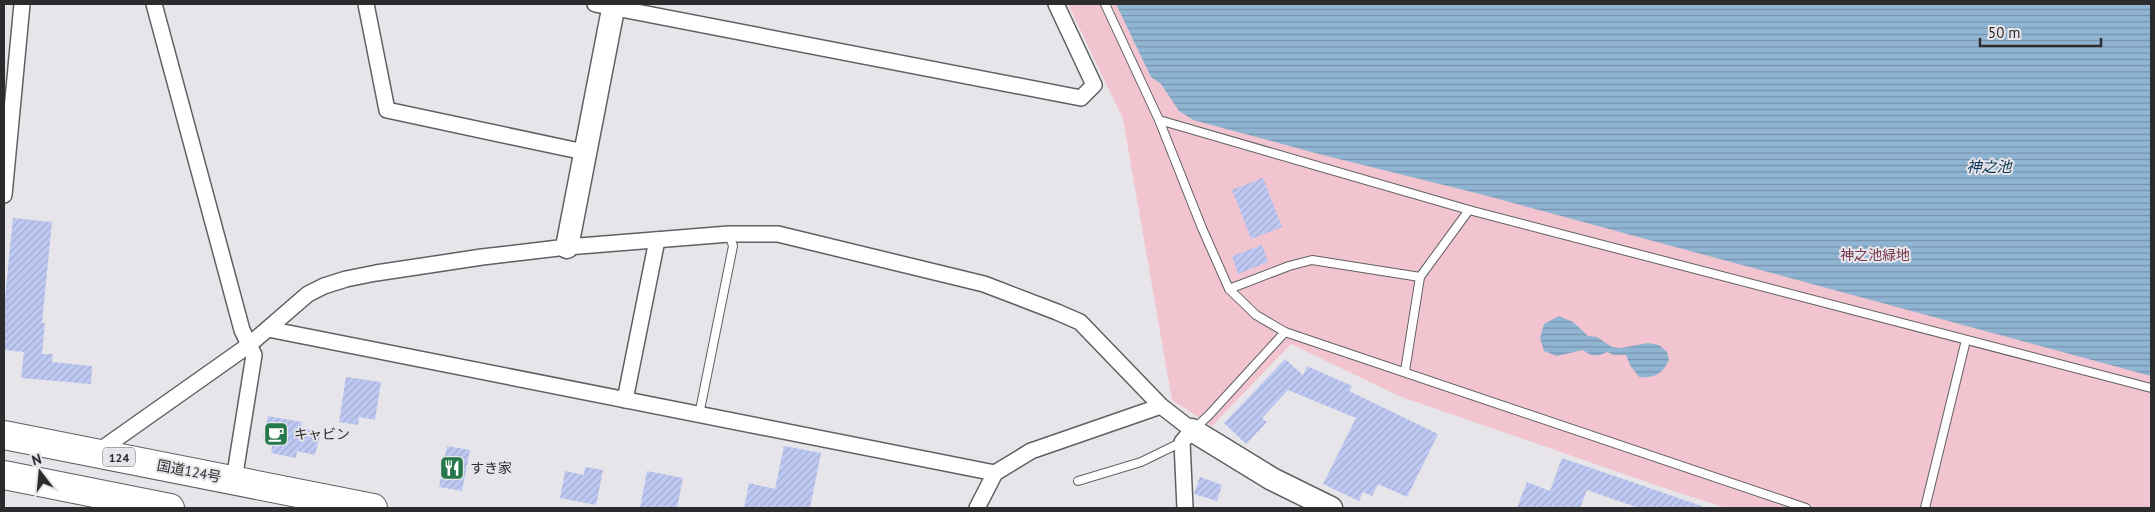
<svg xmlns="http://www.w3.org/2000/svg" width="2155" height="512" font-family="'PT Sans','Noto Sans JP',sans-serif">
	<style>
		.green { fill: #f2c4cf }
		.water { fill: url(#water-rules) }
		.building { fill: url(#building-hatch) }
		.lines { fill: none; stroke-linecap: round; stroke-linejoin: round }
		.lane-casing { stroke: #605f62; stroke-width: 10 }
		.street-casing { stroke: #605f62; stroke-width: 18 }
		.secondary-casing { stroke: #605f62; stroke-width: 25 }
		.highway-casing { stroke: #605f62; stroke-width: 30 }
		.lane { stroke: #fff; stroke-width: 8 }
		.street { stroke: #fff; stroke-width: 15 }
		.secondary { stroke: #fff; stroke-width: 22 }
		.highway { stroke: #fff; stroke-width: 28 }
		.labels { text-anchor: middle; dominant-baseline: central; stroke-width: 4; stroke-linejoin: round; paint-order: stroke }
		.shield { fill: #e7e5e9; stroke: #646365; stroke-width: 1 }
		.shield-label { font-size: 12px; font-weight: bold; fill: #2c2b2d }
		.park-label { font-size: 14px; fill: #76384c; stroke: #e7e5e9 }
		.poi-label { font-size: 14px; fill: #2c2b2d; stroke: #e7e5e9; text-anchor: start }
		.street-label { font-size: 14px; fill: #2c2b2d; stroke: #e7e5e9 }
		.water-label { font-size: 15px; font-style: italic; fill: #093755; stroke: #e7e5e9 }
	</style>
	<defs>
		<pattern id="water-rules" width="6" height="5" patternUnits="userSpaceOnUse" patternTransform="scale(1.25)"><rect width="6" height="5" fill="#90b5d3"/><path d="M0 2.5h6" fill="none" stroke="#7693ac"/></pattern>
		<pattern id="building-hatch" width="6" height="6" patternUnits="userSpaceOnUse" patternTransform="scale(1.25)"><rect width="6" height="6" fill="#bec9f3"/><path d="M-1 1l2-2M0 6l6-6M5 7l2-2" fill="none" stroke="#a3add1"/></pattern>
	</defs>
	<rect width="100%" height="100%" fill="#e7e5e9"/>
	<polygon class="green" points="1068,4 2151,4 2151,508 1727,508 1673,491 1399,396 1291,344 1212,426 1172,400 1123,119"/>
	<g class="water">
		<polygon points="1116,4 2151,4 2151,376 1480,194 1319,154 1193,120 1179,111 1161,84 1151,77"/>
		<path d="M1559,316L1573,322L1588,336L1597,337L1612,347L1621,348L1648,343L1659,345L1667,352L1669,360C1662,375 1654,378 1639,377L1630,365L1626,355H1614L1607,352C1597,357 1592,357 1583,350L1557,356L1544,351L1540,338L1544,324Z"/>
	</g>
	<g class="building">
		<polygon points="1263,178 1282,227 1251,239 1232,190"/>
		<polygon points="13,218 52,222 42,323 45,323 42,354 53,354 52,362 92,366 91,384 21,378 24,352 4,350 4,308"/>
		<polygon points="1262,245 1268,262 1238,274 1232,256"/>
		<polygon points="1285,359 1303,375 1307,366 1352,386 1349,391 1438,434 1407,497 1378,484 1372,496 1363,492 1359,501 1323,484 1356,418 1288,390 1262,418 1267,422 1246,444 1224,423"/>
		<polygon points="346,377 381,382 375,420 359,417 358,425 339,422"/>
		<polygon points="268,416 302,422 301,428 321,432 315,455 297,451 296,458 271,453 273,440 263,438"/>
		<polygon points="447,446 470,450 462,491 439,487"/>
		<polygon points="784,446 821,453 810,508 744,508 749,483 775,489"/>
		<polygon points="1562,458 1702,506 1701,508 1639,508 1587,490 1580,508 1517,508 1527,482 1550,491"/>
		<polygon points="585,467 603,470 596,505 560,498 565,471 584,475"/>
		<polygon points="647,471 683,478 677,508 640,508"/>
		<polygon points="1200,477 1222,485 1217,501 1194,494"/>
	</g>
	<g class="lines">
		<defs>
			<g id="lane">
				<polyline points="1105,4 1159,120 1202,228 1229,289 1256,315 1285,332 1806,508"/>
				<polyline points="1159,120 1469,210 2151,388"/>
				<polyline points="1229,289 1289,266 1312,260 1420,277"/>
				<polyline points="1405,371 1420,277 1469,210"/>
				<polyline points="699,415 733,246 729,234"/>
				<polyline points="1194,429 1209,415 1285,332"/>
				<polyline points="1078,481 1141,462 1182,442"/>
				<polyline points="1925,508 1966,340"/>
			</g>
			<g id="street">
				<polyline points="154,4 242,330 254,355 234,480"/>
				<polyline points="366,4 387,110 584,152"/>
				<polyline points="595,4 1081,98 1094,85 1056,4"/>
				<polyline points="4,195 22,4"/>
				<polyline points="268,329 995,473"/>
				<polyline points="625,400 657,240"/>
				<polyline points="96,453 249,345 308,294 324,286 346,279 376,273 482,257 567,247 729,234 778,234 984,284 1057,312 1080,322 1161,406 1192,430 1182,442 1185,508"/>
				<polyline points="977,508 995,473 1031,451 1161,406"/>
			</g>
			<g id="secondary">
				<polyline points="567,247 614,4"/>
				<polyline points="1192,430 1272,479 1331,508"/>
			</g>
			<g id="highway">
				<polyline points="4,435 373,508"/>
				<polyline points="4,475 170,508"/>
			</g>
		</defs>
		<use href="#lane" class="lane-casing"/>
		<use href="#street" class="street-casing"/>
		<use href="#secondary" class="secondary-casing"/>
		<use href="#highway" class="highway-casing"/>
		<use href="#lane" class="lane"/>
		<use href="#street" class="street"/>
		<use href="#secondary" class="secondary"/>
		<use href="#highway" class="highway"/>
	</g>
	<defs>
		<symbol id="cafe-square" viewBox="-11 -11 22 22"><rect x="-9" y="-9" width="18" height="18" rx="4" fill="#26784a" stroke="#e7e5e9"/><path d="M-5.5-4.5H6V0H3Q3 3.5 0 3.5H-2.5Q-5.5 3.5-5.5 0ZM3-3.2v2h1.7v-2ZM-6 4.5H4V6H-6Z" fill="#fff"/></symbol>
		<symbol id="restaurant-square" viewBox="-11 -11 22 22"><rect x="-9" y="-9" width="18" height="18" rx="4" fill="#26784a" stroke="#e7e5e9"/><path d="M-5-6h1v4h1v-4h1v4h1v-4h1v5L-1.5 .5V6h-2V.5L-5-1ZM5-6V6H3V1.5H1.5Q1.5-4 5-6Z" fill="#fff"/></symbol>
	</defs>
	<g fill-rule="evenodd">
		<use href="#cafe-square" x="262" y="420" width="28" height="28"/>
		<use href="#restaurant-square" x="438" y="454" width="28" height="28"/>
	</g>
	<g class="labels">
		<rect class="shield" x="103" y="447.5" width="32" height="19" rx="4"/>
		<g class="shield-label">
			<text x="119" y="457">124</text>
		</g>
		<g class="park-label">
			<text x="1875" y="255">神之池緑地</text>
		</g>
		<g class="poi-label">
			<text x="294" y="434">キャビン</text>
			<text x="470" y="468">すき家</text>
		</g>
		<g class="street-label">
			<text transform="translate(189 471) rotate(11)">国道124号</text>
		</g>
		<g class="water-label">
			<text x="1989" y="166">神之池</text>
		</g>
	</g>
	<rect width="2155" height="512" fill="none" stroke="#2c2b2d" stroke-width="10"/>
	<g transform="translate(40 472) rotate(344)" stroke="#e7e5e9" stroke-width="4" paint-order="stroke">
	<path d="M0-4L9 19L0 12L-9 19Z" fill="#2c2b2d"/>
	<text y="-8" font-size="14" font-weight="bold" text-anchor="middle" fill="#2c2b2d">N</text>
	</g>
	<path d="M1980 38v8h121v-8" fill="none" stroke="#2c2b2d" stroke-width="2.5"/>
	<text x="1988" y="38" font-size="15" fill="#2c2b2d" stroke="#e7e5e9" stroke-width="4" paint-order="stroke">50 m</text>
</svg>
